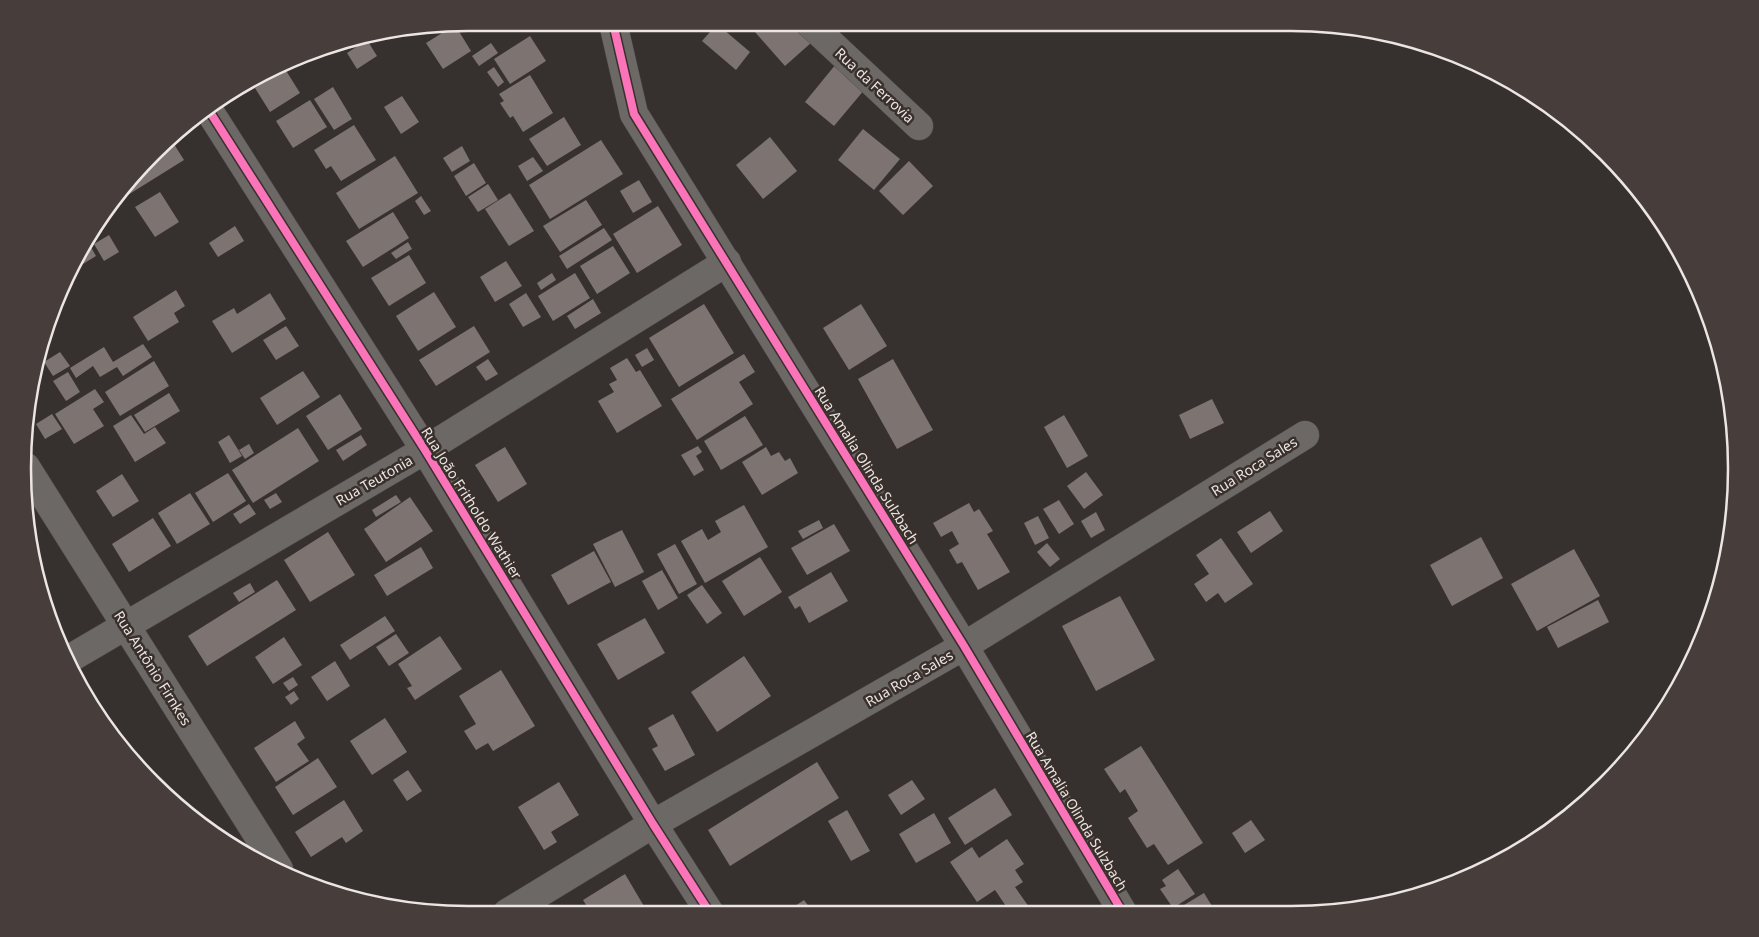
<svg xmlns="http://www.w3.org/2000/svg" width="1759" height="937" font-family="'Noto Sans',sans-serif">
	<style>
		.building { fill: #7d7472 }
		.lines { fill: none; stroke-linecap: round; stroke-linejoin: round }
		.minor-casing { stroke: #534e4c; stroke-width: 29 }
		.minor { stroke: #6c6866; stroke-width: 28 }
		.cycleway-casing { stroke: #39302c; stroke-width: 11 }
		.cycleway { stroke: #fb73b8; stroke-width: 8 }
		.labels { text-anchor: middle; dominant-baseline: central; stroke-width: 5; stroke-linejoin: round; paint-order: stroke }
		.street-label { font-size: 14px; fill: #ebe5e3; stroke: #39302c }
		.rim { fill: none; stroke: #ebe5e3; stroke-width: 2.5 }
	</style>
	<rect width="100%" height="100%" fill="#36312f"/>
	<g class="building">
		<polygon points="765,23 795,23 812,42 785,66 755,32"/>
		<polygon points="717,24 750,52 736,70 702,41"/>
		<polygon points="455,25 471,51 443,69 426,43"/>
		<polygon points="530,36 546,61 510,84 494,59"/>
		<polygon points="367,40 377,56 357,69 347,53"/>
		<polygon points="491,43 498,53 479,66 472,56"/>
		<polygon points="836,64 865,89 834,126 805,102"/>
		<polygon points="494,67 504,82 498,87 487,72"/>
		<polygon points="285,69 300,93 270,112 255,88"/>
		<polygon points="530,75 553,113 523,132 513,116 510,118 500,103 504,101 499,94"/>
		<polygon points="333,87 352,119 334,130 314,99"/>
		<polygon points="402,96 419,122 401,134 384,107"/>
		<polygon points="310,100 327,127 293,148 276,121"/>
		<polygon points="564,117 581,145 547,166 529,139"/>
		<polygon points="354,125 376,160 341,181 331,166 326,169 314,150"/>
		<polygon points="863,129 900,159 874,190 838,160"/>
		<polygon points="770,137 797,171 763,199 736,165"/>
		<polygon points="601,140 623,174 550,219 529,185"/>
		<polygon points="172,141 184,160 115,203"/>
		<polygon points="462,146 470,161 452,172 443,158"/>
		<polygon points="395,156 418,193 359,229 336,193"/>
		<polygon points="533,157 543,171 527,181 518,166"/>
		<polygon points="909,161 933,186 903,215 879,191"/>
		<polygon points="474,163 486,183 466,196 454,176"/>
		<polygon points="639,180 652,202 633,213 620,191"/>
		<polygon points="488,184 498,200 478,212 468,197"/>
		<polygon points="160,192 179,222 155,237 135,207"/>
		<polygon points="510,193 534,231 509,246 485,209"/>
		<polygon points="421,196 431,211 424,215 415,201"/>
		<polygon points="586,200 602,225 560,252 543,226"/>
		<polygon points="658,206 682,245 637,273 613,234"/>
		<polygon points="393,212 409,238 363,267 346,241"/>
		<polygon points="235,226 244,241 218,257 209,243"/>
		<polygon points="604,228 612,240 567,269 559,256"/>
		<polygon points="109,235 119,252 104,261 94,244"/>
		<polygon points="88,242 96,256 83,264 80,259"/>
		<polygon points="408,242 412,249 396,259 391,253"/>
		<polygon points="613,246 630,273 597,294 580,266"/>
		<polygon points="409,255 426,283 389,306 371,278"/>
		<polygon points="506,261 522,286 495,302 480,277"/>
		<polygon points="552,273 556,280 541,290 537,283"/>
		<polygon points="575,273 590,298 553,321 538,296"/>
		<polygon points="176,290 185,306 174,313 179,322 148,341 133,317"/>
		<polygon points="434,292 456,327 418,351 396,316"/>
		<polygon points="270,293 286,319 232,353 212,321 234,308 237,314"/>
		<polygon points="526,293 541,317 523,327 509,304"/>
		<polygon points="593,299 601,313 575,329 567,316"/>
		<polygon points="704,304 734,353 679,387 649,338"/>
		<polygon points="861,304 887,346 849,370 823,328"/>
		<polygon points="286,326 299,346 276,360 263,340"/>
		<polygon points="474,326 490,352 436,386 419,360"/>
		<polygon points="143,344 152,357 123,376 117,367 100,377 93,366 76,378 70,368 104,347 113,362"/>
		<polygon points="647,348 654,360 642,367 635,355"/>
		<polygon points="60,352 70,366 53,376 44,362"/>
		<polygon points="744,354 755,372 739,382 753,404 697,440 671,399"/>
		<polygon points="627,358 636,372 640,370 662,406 617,433 598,401 614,392 609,384 617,380 610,368"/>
		<polygon points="488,359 498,374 486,381 476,367"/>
		<polygon points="893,359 933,430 897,449 858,379"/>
		<polygon points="154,361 169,386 120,416 105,392"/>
		<polygon points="303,371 320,397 277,425 260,398"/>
		<polygon points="68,372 80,392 66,401 53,381"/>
		<polygon points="95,389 104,402 93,409 104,426 74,444 55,414"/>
		<polygon points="169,393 180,411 145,432 134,415"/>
		<polygon points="340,394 362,429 328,450 306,416"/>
		<polygon points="1212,399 1224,423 1190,439 1179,415"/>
		<polygon points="52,414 62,429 45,439 36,424"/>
		<polygon points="131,415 144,434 155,427 166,443 135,462 113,426"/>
		<polygon points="1064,415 1088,456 1067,468 1044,427"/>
		<polygon points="745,416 763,445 721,470 704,441"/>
		<polygon points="298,428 319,461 253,503 232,470"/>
		<polygon points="229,435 242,456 230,463 218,442"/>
		<polygon points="361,435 367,445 343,461 336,450"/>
		<polygon points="249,444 254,453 245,459 239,450"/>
		<polygon points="698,446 702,452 696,456 704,470 694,476 681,455"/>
		<polygon points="505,447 527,484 498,502 475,465"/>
		<polygon points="766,447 771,456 779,452 785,461 790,458 798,473 762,495 742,462"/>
		<polygon points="1086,472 1103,495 1084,509 1067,486"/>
		<polygon points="228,473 246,501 213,522 195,493"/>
		<polygon points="122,474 139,501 113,517 96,491"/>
		<polygon points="190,493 210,524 177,544 158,513"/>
		<polygon points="276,493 282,502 270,509 264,500"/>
		<polygon points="396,495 401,502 376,517 372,510"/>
		<polygon points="410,497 433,531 386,562 364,529"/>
		<polygon points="1059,500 1074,524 1059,534 1043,509"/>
		<polygon points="969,503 974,512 979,509 993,531 987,534 1010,572 978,590 962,562 957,564 949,550 959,544 952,531 941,537 933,523"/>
		<polygon points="249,504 256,514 240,524 233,514"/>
		<polygon points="744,505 768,547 705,583 681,541 702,529 708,540 721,532 715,521"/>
		<polygon points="1270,511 1283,531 1251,553 1237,532"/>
		<polygon points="1096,512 1105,530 1091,538 1081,521"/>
		<polygon points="1038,516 1049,538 1035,545 1024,523"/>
		<polygon points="153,518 171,546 129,572 112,544"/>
		<polygon points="819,520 823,528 803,539 798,531"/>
		<polygon points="834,524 850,551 807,575 791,548"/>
		<polygon points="622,530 644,572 615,587 593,544"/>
		<polygon points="328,532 355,575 310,602 284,560"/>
		<polygon points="1481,537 1503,578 1452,606 1430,565"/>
		<polygon points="1221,538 1253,584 1225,603 1218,593 1206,602 1194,584 1209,574 1196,555"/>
		<polygon points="1047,543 1060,559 1050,567 1037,552"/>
		<polygon points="675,544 697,584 679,594 657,554"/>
		<polygon points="421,547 433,568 387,596 374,575"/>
		<polygon points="1574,549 1600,596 1537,631 1511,584"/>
		<polygon points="594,551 611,582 568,605 551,575"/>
		<polygon points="760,557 782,592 744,616 722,581"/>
		<polygon points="662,570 678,598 658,610 642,581"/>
		<polygon points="831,572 848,601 809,623 800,606 795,609 788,597"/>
		<polygon points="277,580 296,610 207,666 188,636"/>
		<polygon points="250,583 255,592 239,602 233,593"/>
		<polygon points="702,585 722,613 707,624 687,595"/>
		<polygon points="1120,596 1155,660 1096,691 1062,626"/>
		<polygon points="1598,600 1609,622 1558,648 1547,627"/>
		<polygon points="385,616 395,631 350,660 340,645"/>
		<polygon points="645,618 665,653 618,680 597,644"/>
		<polygon points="396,634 409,653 389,666 376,647"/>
		<polygon points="440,636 462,669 415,700 407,688 412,686 398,664"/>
		<polygon points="284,637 302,665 273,684 255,657"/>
		<polygon points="744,656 771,696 717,732 691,692"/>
		<polygon points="335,661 350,686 327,701 311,677"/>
		<polygon points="501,670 535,726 493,751 488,743 476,750 464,731 476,724 459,696"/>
		<polygon points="293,677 298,685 289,691 283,683"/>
		<polygon points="294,691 299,699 291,705 285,697"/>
		<polygon points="673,714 695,755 665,771 652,749 658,746 648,728"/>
		<polygon points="385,718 407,752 372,775 350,741"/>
		<polygon points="295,721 305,738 297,744 309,761 276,782 254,748"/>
		<polygon points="1141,746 1203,843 1168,865 1154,844 1147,848 1128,818 1138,811 1125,789 1120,793 1104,769"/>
		<polygon points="318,758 337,787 293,815 275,787"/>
		<polygon points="817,762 839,798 730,866 708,830"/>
		<polygon points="408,770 422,791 407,801 393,780"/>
		<polygon points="912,780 925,799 901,815 888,795"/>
		<polygon points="559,782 579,815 551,832 557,842 544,850 518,807"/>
		<polygon points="995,788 1012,815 965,845 948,818"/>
		<polygon points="344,800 363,831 346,843 342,837 311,857 295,832"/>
		<polygon points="847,810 870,851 851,861 828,821"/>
		<polygon points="934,813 951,843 916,863 899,834"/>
		<polygon points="1251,820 1265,840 1245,853 1232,833"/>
		<polygon points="1007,839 1024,864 1015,870 1023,882 1015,887 1029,907 1022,912 1010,912 995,890 977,902 950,862 972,847 979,858"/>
		<polygon points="1178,869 1195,894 1173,908 1160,889 1166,886 1162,880"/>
		<polygon points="625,874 648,913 591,913 583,900"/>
		<polygon points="1204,893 1215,911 1174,911"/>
		<polygon points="804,900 813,912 786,912"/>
	</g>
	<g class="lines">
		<defs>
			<g id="minor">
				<polyline points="613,23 634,114 964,646 1122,911"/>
				<polyline points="809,23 919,126"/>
				<polyline points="208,109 425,450 653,824 710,913"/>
				<polyline points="26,467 279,869"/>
				<polyline points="69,659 425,450 727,262"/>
				<polyline points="507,913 653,824 964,646 1305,435"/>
			</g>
		</defs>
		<use href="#minor" class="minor-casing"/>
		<use href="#minor" class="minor"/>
		<defs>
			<g id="cycleway">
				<polyline points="613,23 634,114 964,646 1122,911"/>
				<polyline points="208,109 425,450 653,824 710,913"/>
			</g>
		</defs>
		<use href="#cycleway" class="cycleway-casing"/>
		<use href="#cycleway" class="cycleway"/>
	</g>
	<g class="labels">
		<g class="street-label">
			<text transform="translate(875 85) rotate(43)">Rua da Ferrovia</text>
			<text transform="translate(867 465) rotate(58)">Rua Amalia Olinda Sulzbach</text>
			<text transform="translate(1254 466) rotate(-32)">Rua Roca Sales</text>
			<text transform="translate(374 480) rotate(-30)">Rua Teutonia</text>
			<text transform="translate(472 503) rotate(58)">Rua João Fritholdo Wathier</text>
			<text transform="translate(153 668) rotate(58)">Rua Antônio Firnkes</text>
			<text transform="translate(909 678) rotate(-30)">Rua Roca Sales</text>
			<text transform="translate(1077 811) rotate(59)">Rua Amalia Olinda Sulzbach</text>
		</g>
	</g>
	<path d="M0 0H1759V937H0ZM468 31H1291A437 437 0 0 1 1728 468V469A437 437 0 0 1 1291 906H468A437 437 0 0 1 31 469V468A437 437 0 0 1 468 31Z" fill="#473e3b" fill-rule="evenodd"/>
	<path class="rim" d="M468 31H1291A437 437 0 0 1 1728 468V469A437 437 0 0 1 1291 906H468A437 437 0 0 1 31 469V468A437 437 0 0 1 468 31Z"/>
</svg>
